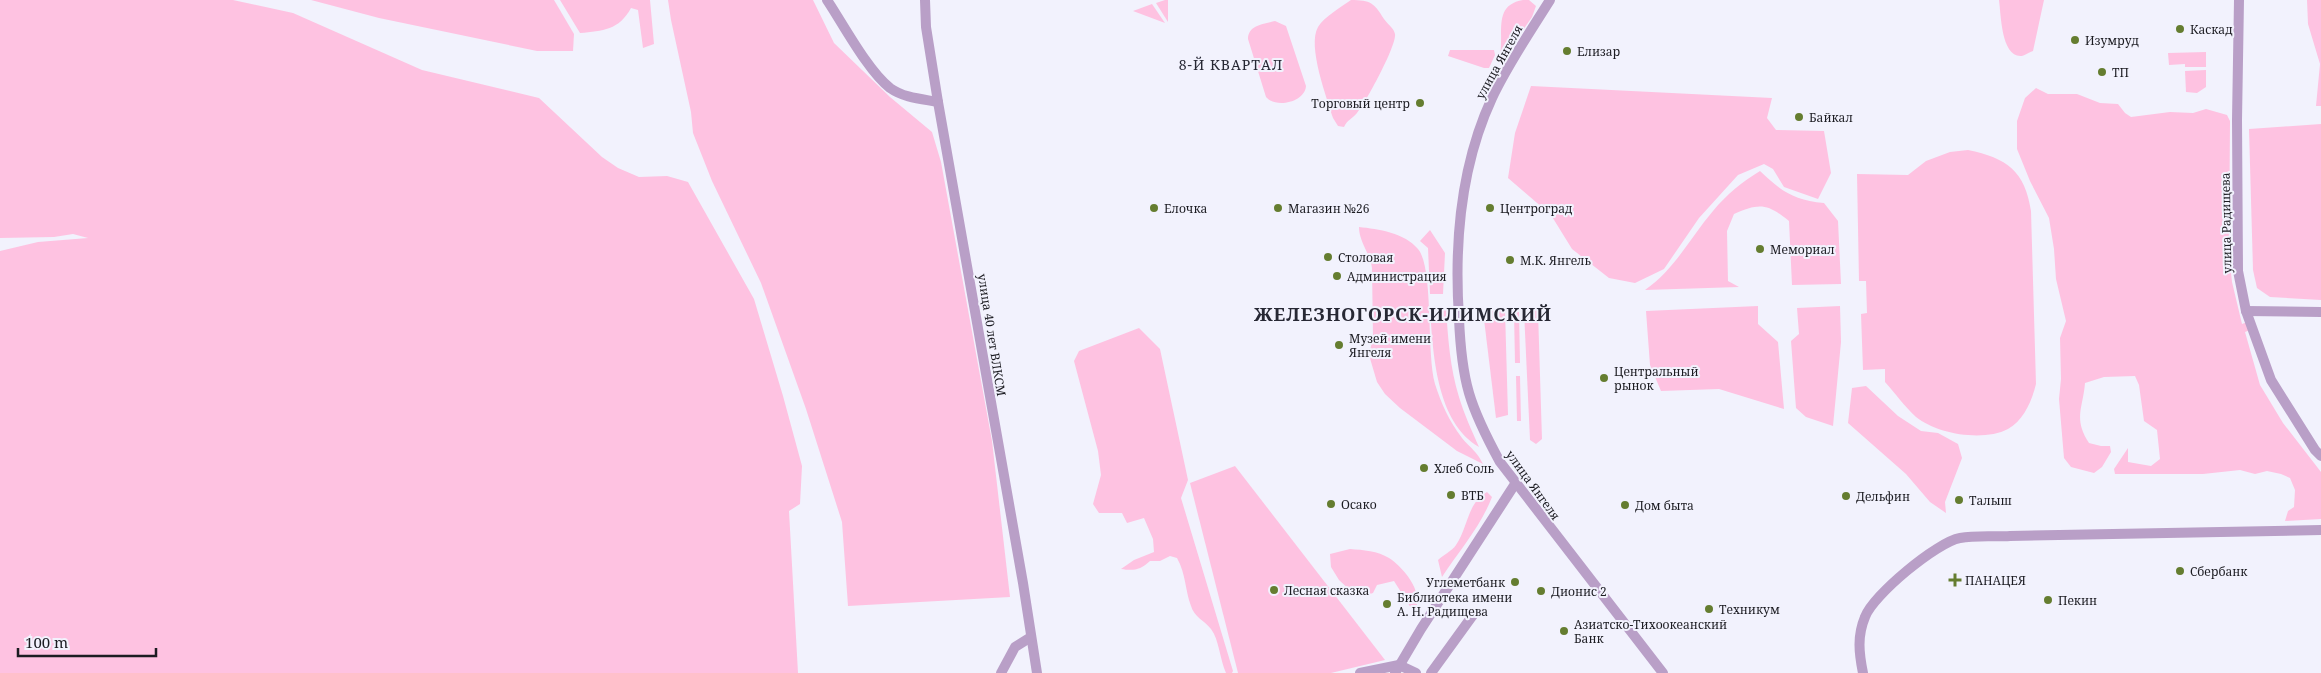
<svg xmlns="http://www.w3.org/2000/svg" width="2321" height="673" font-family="'Noto Serif',serif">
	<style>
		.green { fill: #fec2e1 }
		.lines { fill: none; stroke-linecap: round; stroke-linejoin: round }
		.minor { stroke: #b99fc7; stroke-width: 10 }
		.poi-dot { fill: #657d30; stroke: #f2f2fd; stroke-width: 2 }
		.labels { text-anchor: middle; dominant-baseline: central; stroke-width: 4; stroke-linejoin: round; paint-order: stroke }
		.poi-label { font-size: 12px; fill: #1c1c22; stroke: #f2f2fd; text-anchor: start }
		.street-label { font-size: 12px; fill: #1c1c22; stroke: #f2f2fd }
		.neighbourhood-label { font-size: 14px; letter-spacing: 1px; fill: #272834; stroke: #f2f2fd }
		.district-label { font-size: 18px; font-weight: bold; letter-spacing: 1px; fill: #272834; stroke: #f2f2fd }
	</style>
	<rect width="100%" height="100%" fill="#f2f2fd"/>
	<g class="green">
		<polygon points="0,0 233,0 293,13 422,70 539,98 602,157 618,168 639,177 667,176 688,182 754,299 783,396 802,466 800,504 789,511 798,673 0,673 0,251 38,242 88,238 73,234 54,237 0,238"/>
		<polygon points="311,0 554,0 574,34 573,51 537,51 379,18"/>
		<path d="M560,0H650L654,44L643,48L638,10L631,8C619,30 603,31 580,33Z"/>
		<polygon points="668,0 813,0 834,43 890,97 932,132 941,162 992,441 1010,597 848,606 842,522 806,409 761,283 712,181 693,133 691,112 671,20"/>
		<polygon points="1165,0 1168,0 1168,22 1156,3"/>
		<path d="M1351,0C1371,0 1374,3 1384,19C1388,25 1394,28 1395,34C1397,45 1365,104 1357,113C1352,119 1347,120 1344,127L1338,126L1333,118C1327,98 1307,46 1318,27C1324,17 1341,7 1351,0Z"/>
		<path d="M1523,0H1529L1536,6L1532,17L1507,53L1500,55C1504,32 1493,5 1523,0Z"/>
		<path d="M1999,0H2044L2033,51C2030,52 2025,55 2022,56C2001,58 2001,14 1999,0Z"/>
		<polygon points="2307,0 2321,0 2321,106 2316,106 2320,64 2308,24"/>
		<polygon points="1152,4 1165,23 1133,11"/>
		<path d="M1275,21L1286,26L1306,86C1305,102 1276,109 1266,97L1248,39C1248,25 1264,24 1275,21Z"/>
		<polygon points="1450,50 1494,50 1495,55 1489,68 1484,68 1448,56"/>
		<polygon points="2206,52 2206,67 2185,67 2185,64 2169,65 2168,53"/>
		<polygon points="2206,70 2206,87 2197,93 2186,92 2185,71"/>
		<polygon points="1531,86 1772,98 1767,118 1776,130 1824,131 1831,173 1818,199 1784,187 1773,169 1764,164 1738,175 1699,218 1664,269 1635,283 1609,278 1572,249 1551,215 1508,178 1515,133"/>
		<path d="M2036,88L2048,94H2077L2100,103L2118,104L2125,113L2131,117L2170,112L2193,113L2206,109L2227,115L2230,121L2229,254L2232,282L2242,324L2250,321L2253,329L2245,332L2260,385L2283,423L2321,472V519L2285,521L2288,511L2294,507L2295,490L2290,478L2281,474L2267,471L2255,474L2240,470L2203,474H2115L2114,469L2128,448V462L2151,466L2160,459L2157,430L2144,421L2139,385L2135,376L2104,377L2085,383C2083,408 2073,419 2089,443L2101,446H2110L2111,452L2102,467L2094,473L2071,467L2064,458L2059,399L2061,379L2060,338L2066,321L2056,279L2054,249L2049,218L2030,181L2017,149V121L2025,98Z"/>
		<polygon points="2321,124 2321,300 2270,297 2257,288 2253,270 2249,129"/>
		<path d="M1968,150C2007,158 2025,171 2031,211L2036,384C2032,400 2024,420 2008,429C1983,442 1937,434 1916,417C1905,407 1895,393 1885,382V369L1863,370L1861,314L1867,313L1866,281H1859L1857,174L1908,175L1926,161L1950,152Z"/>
		<path d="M1760,171C1782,192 1794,200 1824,203L1838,221L1841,284L1792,285L1789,221C1767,203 1759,203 1734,214L1727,231L1728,281L1739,287L1645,290C1675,269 1690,238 1713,211C1727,194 1742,182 1760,171Z"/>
		<path d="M1359,227C1378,229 1405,233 1418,249C1434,268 1426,352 1435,384C1441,403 1449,421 1462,438C1471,449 1476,450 1483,464L1457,451L1400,408L1385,394L1377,382L1369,355L1373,337L1372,268C1370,253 1359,242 1359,227Z"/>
		<polygon points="1430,230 1445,253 1443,294 1430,294 1428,248 1420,241"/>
		<polygon points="1530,306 1535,308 1538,312 1542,439 1536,444 1530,440 1524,311"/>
		<polygon points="1758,306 1758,324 1778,342 1784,409 1719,389 1661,391 1650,365 1646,311"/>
		<polygon points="1840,306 1841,342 1833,426 1806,417 1796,408 1791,341 1799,334 1797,308"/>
		<path d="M1430,308H1446C1448,338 1450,368 1459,397C1464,414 1472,431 1479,447C1436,422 1433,353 1430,308Z"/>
		<polygon points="1505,310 1508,415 1496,418 1483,311"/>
		<polygon points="1514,312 1519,312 1520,363 1515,363"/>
		<path d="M1139,328L1160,349L1188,480L1181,498L1233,671L1232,673H1226C1220,660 1219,639 1211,629C1205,621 1194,617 1191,606C1185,590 1186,574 1177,558L1170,556L1160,561H1150C1140,570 1134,571 1121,569L1134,560L1154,552L1153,539L1144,518L1127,523L1122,513H1099L1093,504L1101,475L1098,451L1074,361L1079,351Z"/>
		<polygon points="1516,376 1520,376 1521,421 1517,421"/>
		<polygon points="1866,386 1898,416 1921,431 1938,433 1958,444 1962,458 1945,502 1946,513 1930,502 1906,474 1848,423 1852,388"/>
		<polygon points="1235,466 1385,660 1331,673 1238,673 1190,483"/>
		<path d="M1487,492L1492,497C1481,526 1459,551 1442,577L1438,560C1443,555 1452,551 1456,545C1468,528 1467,503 1487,492Z"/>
		<path d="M1350,549C1363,550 1378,551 1389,558C1403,567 1423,591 1416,608H1411L1394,581L1377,585L1373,593L1361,597L1354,594L1339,580L1331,567L1330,554Z"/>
	</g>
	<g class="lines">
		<g class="minor">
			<path d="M827,0C843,24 868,71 890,88C904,98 922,99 938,102"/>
			<polyline points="925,0 926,27 938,102 1023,583 1037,673"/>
			<path d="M1550,0C1530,32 1508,64 1492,98C1460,167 1454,243 1459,318C1460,343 1462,369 1469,393C1476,417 1488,440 1500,462L1663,673"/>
			<polyline points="2239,0 2237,120 2238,271 2246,311 2271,380 2315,450 2321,456"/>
			<polyline points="2246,311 2321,312"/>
			<polyline points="1001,673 1015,647 1031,637"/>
			<polyline points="1360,673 1399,665 1416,673"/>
			<polyline points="1395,673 1421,629 1515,484"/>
			<polyline points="1431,673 1473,615"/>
			<path d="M1863,673C1859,653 1857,636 1865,617C1873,595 1937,542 1960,538C1976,535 1994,537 2010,536L2321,530"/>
		</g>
	</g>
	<g class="poi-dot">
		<circle cx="2180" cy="29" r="5"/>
		<circle cx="2075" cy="40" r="5"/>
		<circle cx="1567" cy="51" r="5"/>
		<circle cx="2102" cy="72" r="5"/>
		<circle cx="1420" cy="103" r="5"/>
		<circle cx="1799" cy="117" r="5"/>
		<circle cx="1154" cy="208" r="5"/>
		<circle cx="1278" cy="208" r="5"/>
		<circle cx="1490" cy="208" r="5"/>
		<circle cx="1760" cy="249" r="5"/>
		<circle cx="1328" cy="257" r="5"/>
		<circle cx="1510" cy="260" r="5"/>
		<circle cx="1337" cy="276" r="5"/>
		<circle cx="1339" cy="345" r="5"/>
		<circle cx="1604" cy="378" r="5"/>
		<circle cx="1424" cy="468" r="5"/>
		<circle cx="1451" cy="495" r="5"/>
		<circle cx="1846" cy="496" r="5"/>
		<circle cx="1959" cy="500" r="5"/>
		<circle cx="1331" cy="504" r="5"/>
		<circle cx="1625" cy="505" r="5"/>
		<circle cx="2180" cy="571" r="5"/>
		<path d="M1952.5 572.5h5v5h5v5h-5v5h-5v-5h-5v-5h5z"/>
		<circle cx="1515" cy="582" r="5"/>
		<circle cx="1274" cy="590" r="5"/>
		<circle cx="1541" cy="591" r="5"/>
		<circle cx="2048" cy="600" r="5"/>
		<circle cx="1387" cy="604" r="5"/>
		<circle cx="1709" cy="609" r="5"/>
		<circle cx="1564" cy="631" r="5"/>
	</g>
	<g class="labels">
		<g class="poi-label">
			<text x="2190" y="29">Каскад</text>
			<text x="2085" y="40">Изумруд</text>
			<text x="1577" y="51">Елизар</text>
			<text x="2112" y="72">ТП</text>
			<text x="1410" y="103" text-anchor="end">Торговый центр</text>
			<text x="1809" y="117">Байкал</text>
			<text x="1164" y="208">Елочка</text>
			<text x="1288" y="208">Магазин №26</text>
			<text x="1500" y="208">Центроград</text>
			<text x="1770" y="249">Мемориал</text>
			<text x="1338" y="257">Столовая</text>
			<text x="1520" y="260">М.К. Янгель</text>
			<text x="1347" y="276">Администрация</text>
			<text x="1349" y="338">Музей имени<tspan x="1349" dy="14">Янгеля</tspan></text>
			<text x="1614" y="371">Центральный<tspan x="1614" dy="14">рынок</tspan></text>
			<text x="1434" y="468">Хлеб Соль</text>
			<text x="1461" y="495">ВТБ</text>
			<text x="1856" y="496">Дельфин</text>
			<text x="1969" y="500">Талыш</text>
			<text x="1341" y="504">Осако</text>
			<text x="1635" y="505">Дом быта</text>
			<text x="2190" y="571">Сбербанк</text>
			<text x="1965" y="580">ПАНАЦЕЯ</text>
			<text x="1505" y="582" text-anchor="end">Углеметбанк</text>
			<text x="1284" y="590">Лесная сказка</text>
			<text x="1551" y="591">Дионис 2</text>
			<text x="1397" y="597">Библиотека имени<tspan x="1397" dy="14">А. Н. Радищева</tspan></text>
			<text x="2058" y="600">Пекин</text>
			<text x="1719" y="609">Техникум</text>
			<text x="1574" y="624">Азиатско-Тихоокеанский<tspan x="1574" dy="14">Банк</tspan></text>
		</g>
		<g class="street-label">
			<text transform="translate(1499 62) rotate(-61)">улица Янгеля</text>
			<text transform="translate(2226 223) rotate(-91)">улица Радищева</text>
			<text transform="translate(992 335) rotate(81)">улица 40 лет ВЛКСМ</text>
			<text transform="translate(1533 485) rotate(54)">улица Янгеля</text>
		</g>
		<g class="neighbourhood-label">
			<text x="1231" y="64">8-Й КВАРТАЛ</text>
		</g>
		<g class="district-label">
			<text x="1403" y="314">ЖЕЛЕЗНОГОРСК-ИЛИМСКИЙ</text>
		</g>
	</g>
	<path d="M18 648v8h138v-8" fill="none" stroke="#1c1c22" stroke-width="2.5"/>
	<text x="25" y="648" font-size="15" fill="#1c1c22" stroke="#f2f2fd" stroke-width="4" paint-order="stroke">100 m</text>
</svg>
